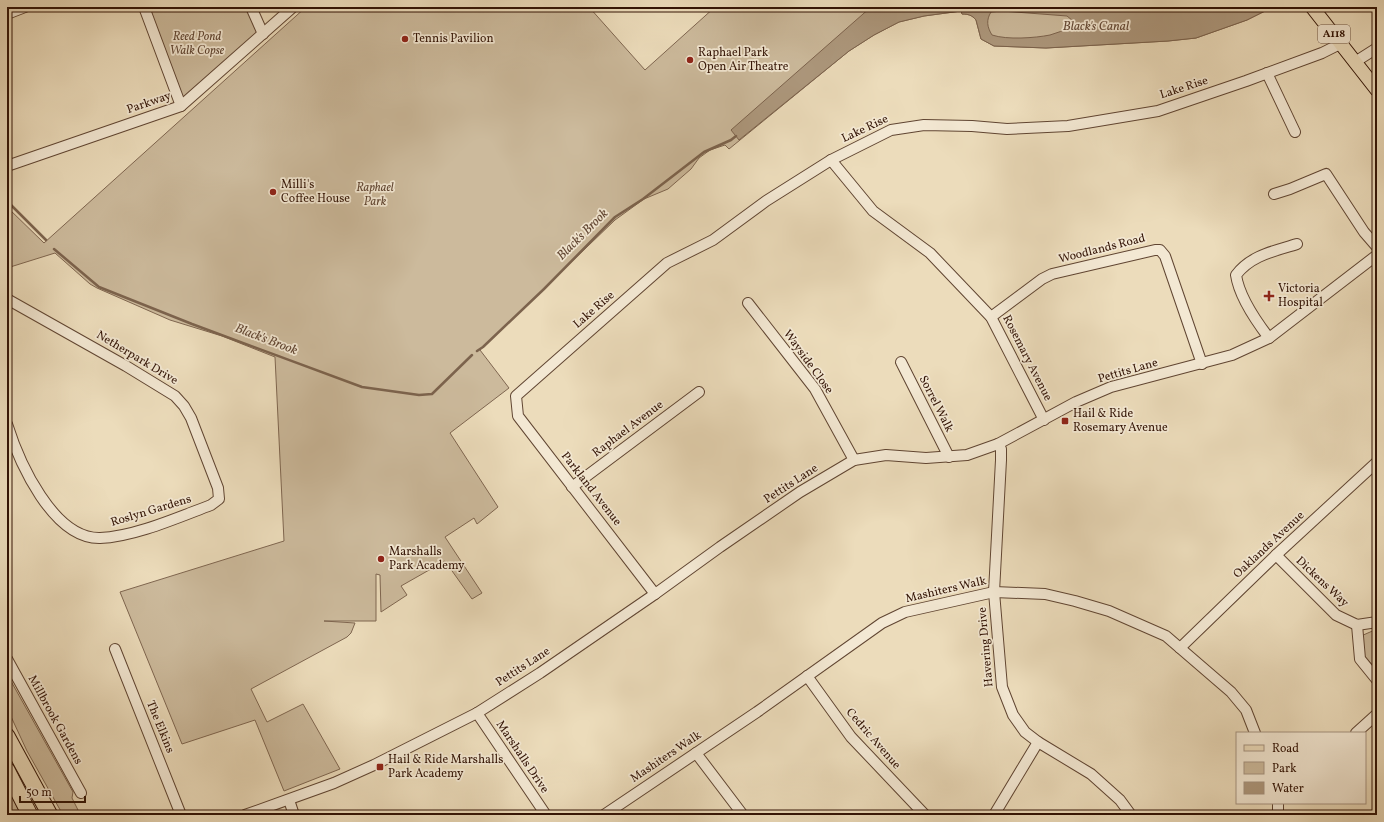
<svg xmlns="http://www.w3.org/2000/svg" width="1384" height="822" font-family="Vollkorn,serif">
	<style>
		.green { fill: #ccba9c; stroke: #7f6650 }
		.water { fill: #ad987d; stroke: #7c634d; fill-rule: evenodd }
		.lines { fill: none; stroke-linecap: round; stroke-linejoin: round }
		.stream { stroke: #7c634d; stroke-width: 2.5 }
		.minor-casing { stroke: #604532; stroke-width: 12 }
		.major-casing { stroke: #321305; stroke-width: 15 }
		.highway-casing { stroke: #321305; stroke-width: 17 }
		.minor { stroke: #f3e8d3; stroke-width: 10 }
		.major { stroke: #ecdcbb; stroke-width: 13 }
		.highway { stroke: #ecdcbb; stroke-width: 15 }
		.poi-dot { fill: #8f2418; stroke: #f3e8d3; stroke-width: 1.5 }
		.labels { text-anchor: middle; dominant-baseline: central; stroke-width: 3.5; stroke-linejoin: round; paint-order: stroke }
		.shield { fill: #f3e8d3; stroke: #6c5343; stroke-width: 1 }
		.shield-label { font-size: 11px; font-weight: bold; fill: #321305 }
		.park-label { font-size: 12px; font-style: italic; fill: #604532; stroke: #f3e8d3 }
		.poi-label { font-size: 12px; fill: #321305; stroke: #f3e8d3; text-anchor: start }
		.street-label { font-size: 12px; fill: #321305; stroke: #f3e8d3 }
		.water-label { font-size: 13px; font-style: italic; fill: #634835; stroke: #f3e8d3 }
	</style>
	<rect width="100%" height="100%" fill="#ecdcbb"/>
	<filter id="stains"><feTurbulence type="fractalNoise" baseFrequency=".005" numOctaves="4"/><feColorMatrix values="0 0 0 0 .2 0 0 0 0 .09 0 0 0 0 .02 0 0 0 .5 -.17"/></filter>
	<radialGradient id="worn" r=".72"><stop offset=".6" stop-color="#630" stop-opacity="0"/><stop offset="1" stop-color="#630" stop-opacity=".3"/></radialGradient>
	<g class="green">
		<polygon points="144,7 251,7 263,34 181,106"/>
		<path d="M306,7H589L645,70L715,7H1273L1247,20L1196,38L1168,41L1046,48L994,46L981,39L976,20C972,15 968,14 962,14L961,11L924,16L899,22L874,35L849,51L729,149L725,145L710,150L699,158L691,169L668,189L644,199L615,220L480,350L509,388L450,433L498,507L477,524L474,518L445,537L482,593L472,599L445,561L401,586L407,595L381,612L380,575L376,574V621H324L355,623L351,633L347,637L251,689L267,722L303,704L340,769L284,791L255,720L182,744L120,592L284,541L275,357L222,336L170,320L97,288L90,284L55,253L7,268V207L44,243Z"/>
		<polygon points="1377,629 1377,670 1362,653 1361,636"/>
		<polygon points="7,674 73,792 72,798 78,810 63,815 27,751 7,708"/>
		<polygon points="7,787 21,815 7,815"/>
	</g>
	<path class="water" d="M871,7H1273L1247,20L1196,38L1168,41L1046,48L994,46L981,39L976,20C972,15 968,14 962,14L961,11L924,16L899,22L874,35L849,51L739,140L731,130ZM1002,11L1067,16L1073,21L1071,28C1064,30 1057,33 1050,35C1035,38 1007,40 992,35C987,27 986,20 991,12Z"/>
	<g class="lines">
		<g class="stream">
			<polyline points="7,201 46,240"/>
			<polyline points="54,249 99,287 192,324 362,387 419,395 432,394 472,355"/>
			<polyline points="477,351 483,347 544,289 615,217 643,199 704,152 731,140 736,136"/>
		</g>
		<defs>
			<g id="minor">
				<polyline points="144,7 181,106"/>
				<polyline points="251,7 263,34"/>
				<polyline points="7,14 25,7"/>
				<polyline points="1355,62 1377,48"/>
				<polyline points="1267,73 1295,132"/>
				<polyline points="831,160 873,211 930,253 991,317 1044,420"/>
				<polyline points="7,166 181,106 293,7"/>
				<polyline points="1274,194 1290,189 1326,174 1364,232 1377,247"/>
				<path d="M7,299L126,366L175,396L184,406L191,418L218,488L219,499L211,505C179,517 134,537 100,538C53,539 19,462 7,424"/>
				<polyline points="748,303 815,389 854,460"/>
				<polyline points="991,317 1042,279 1052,274 1155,250 1160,250 1165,256 1202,364"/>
				<path d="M1269,338C1256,321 1239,296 1236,275C1251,255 1275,251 1297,244"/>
				<polyline points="901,362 949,457"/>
				<polyline points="998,444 1001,449 1001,460 994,592 1002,687 1013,715 1025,732 1038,742 1091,774 1120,800 1131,815"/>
				<polyline points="572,487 699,392"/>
				<polyline points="1276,555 1336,615 1357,625 1377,622"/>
				<polyline points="655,594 518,416 516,396 667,263 713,240 766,201 831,160 891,130 924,125 972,126 1007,129 1068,126 1158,111 1246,81 1322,53 1336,46 1340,42"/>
				<polyline points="1357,625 1360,659 1377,680"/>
				<polyline points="1180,648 1276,555 1377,462"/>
				<polyline points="115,649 181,815"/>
				<polyline points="7,659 81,793"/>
				<polyline points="807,676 851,737 925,815"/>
				<polyline points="477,713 546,815"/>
				<polyline points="1356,733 1377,714"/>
				<polyline points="696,753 743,815"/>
				<polyline points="289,800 294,815"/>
				<polyline points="245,815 334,783 374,765 477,713 540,673 655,594 720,547 800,492 854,460 886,455 926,458 967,455 998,444 1076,402 1111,387 1232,355 1269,338 1377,255"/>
				<polyline points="604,815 757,712 882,623 905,612 994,592 1045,594 1075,601 1109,611 1166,636 1231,692 1246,710 1255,733"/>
				<polyline points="994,815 1038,742"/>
				<polyline points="1278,815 1278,803"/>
			</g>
			<polyline id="major" points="1312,7 1377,90"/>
			<g id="highway">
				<polyline points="7,736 50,815"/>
				<polyline points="7,770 30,815"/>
			</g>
		</defs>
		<use href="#minor" class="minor-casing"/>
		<use href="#major" class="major-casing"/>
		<use href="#highway" class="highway-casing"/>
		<use href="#minor" class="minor"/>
		<use href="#major" class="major"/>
		<use href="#highway" class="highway"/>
	</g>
	<g class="poi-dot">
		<circle cx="405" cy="39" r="4"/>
		<circle cx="690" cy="60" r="4"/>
		<circle cx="273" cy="192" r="4"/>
		<path d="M1267 290h4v4h4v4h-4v4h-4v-4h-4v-4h4z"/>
		<rect x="1061" y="417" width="8" height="8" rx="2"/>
		<circle cx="381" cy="559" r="4"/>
		<rect x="376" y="763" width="8" height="8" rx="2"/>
	</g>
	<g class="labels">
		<rect class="shield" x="1318" y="25" width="32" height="18" rx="3"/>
		<g class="shield-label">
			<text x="1334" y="34">A118</text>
		</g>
		<g class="park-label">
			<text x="197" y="37">Reed Pond<tspan x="197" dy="14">Walk Copse</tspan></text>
			<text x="375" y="188">Raphael<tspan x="375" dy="14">Park</tspan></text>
		</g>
		<g class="poi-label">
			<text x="413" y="39">Tennis Pavilion</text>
			<text x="698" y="53">Raphael Park<tspan x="698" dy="14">Open Air Theatre</tspan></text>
			<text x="281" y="185">Milli's<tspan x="281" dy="14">Coffee House</tspan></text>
			<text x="1278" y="289">Victoria<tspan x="1278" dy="14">Hospital</tspan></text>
			<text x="1073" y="414">Hail &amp; Ride<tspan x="1073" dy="14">Rosemary Avenue</tspan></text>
			<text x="389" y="552">Marshalls<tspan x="389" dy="14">Park Academy</tspan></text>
			<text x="388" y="760">Hail &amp; Ride Marshalls<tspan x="388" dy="14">Park Academy</tspan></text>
		</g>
		<g class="street-label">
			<text transform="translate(1184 88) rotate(-18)">Lake Rise</text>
			<text transform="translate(149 103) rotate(-19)">Parkway</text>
			<text transform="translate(865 129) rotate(-25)">Lake Rise</text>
			<text transform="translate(1102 249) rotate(-14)">Woodlands Road</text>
			<text transform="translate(594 310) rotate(-41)">Lake Rise</text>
			<text transform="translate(137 358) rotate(31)">Netherpark Drive</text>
			<text transform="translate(1027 358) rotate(63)">Rosemary Avenue</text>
			<text transform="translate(808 362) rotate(54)">Wayside Close</text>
			<text transform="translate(1128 371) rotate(-16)">Pettits Lane</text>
			<text transform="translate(936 404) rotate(63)">Sorrel Walk</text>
			<text transform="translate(628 429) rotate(-37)">Raphael Avenue</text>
			<text transform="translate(791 484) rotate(-33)">Pettits Lane</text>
			<text transform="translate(591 489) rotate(52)">Parkland Avenue</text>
			<text transform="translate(151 511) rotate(-17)">Roslyn Gardens</text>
			<text transform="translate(1269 545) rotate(-43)">Oaklands Avenue</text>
			<text transform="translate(1322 582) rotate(43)">Dickens Way</text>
			<text transform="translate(946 590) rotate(-13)">Mashiters Walk</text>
			<text transform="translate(986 647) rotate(-95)">Havering Drive</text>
			<text transform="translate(523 667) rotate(-33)">Pettits Lane</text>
			<text transform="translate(55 720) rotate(61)">Millbrook Gardens</text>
			<text transform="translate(160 727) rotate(68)">The Elkins</text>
			<text transform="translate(873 739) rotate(49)">Cedric Avenue</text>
			<text transform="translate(522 757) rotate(56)">Marshalls Drive</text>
			<text transform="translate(666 757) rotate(-34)">Mashiters Walk</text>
		</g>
		<g class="water-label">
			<text x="1096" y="27">Black's Canal</text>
			<text transform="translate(583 235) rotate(-45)">Black's Brook</text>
			<text transform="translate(266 340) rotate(21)">Black's Brook</text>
		</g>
	</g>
	<rect width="1384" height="822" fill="none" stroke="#ecdcbb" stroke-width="24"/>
	<rect x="8" y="8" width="1368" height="806" fill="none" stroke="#321305" stroke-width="2"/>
	<rect x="12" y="12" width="1360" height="798" fill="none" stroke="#321305"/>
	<rect x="1236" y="732" width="130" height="72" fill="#f3e8d3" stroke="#a69381"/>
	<rect x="1244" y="745" width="20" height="6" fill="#ecdcbb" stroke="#a69381"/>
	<text x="1272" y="752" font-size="12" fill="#321305">Road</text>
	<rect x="1244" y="762" width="20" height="12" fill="#ccba9c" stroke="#a69381"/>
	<text x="1272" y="772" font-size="12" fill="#321305">Park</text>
	<rect x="1244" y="782" width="20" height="12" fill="#ad987d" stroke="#a69381"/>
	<text x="1272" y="792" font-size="12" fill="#321305">Water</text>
	<path d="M20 796v6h65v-6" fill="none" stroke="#321305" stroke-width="2"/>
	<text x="26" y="796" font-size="12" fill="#321305" stroke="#f3e8d3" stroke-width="3" paint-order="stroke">50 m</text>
	<rect width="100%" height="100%" filter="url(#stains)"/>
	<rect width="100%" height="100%" fill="url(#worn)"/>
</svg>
